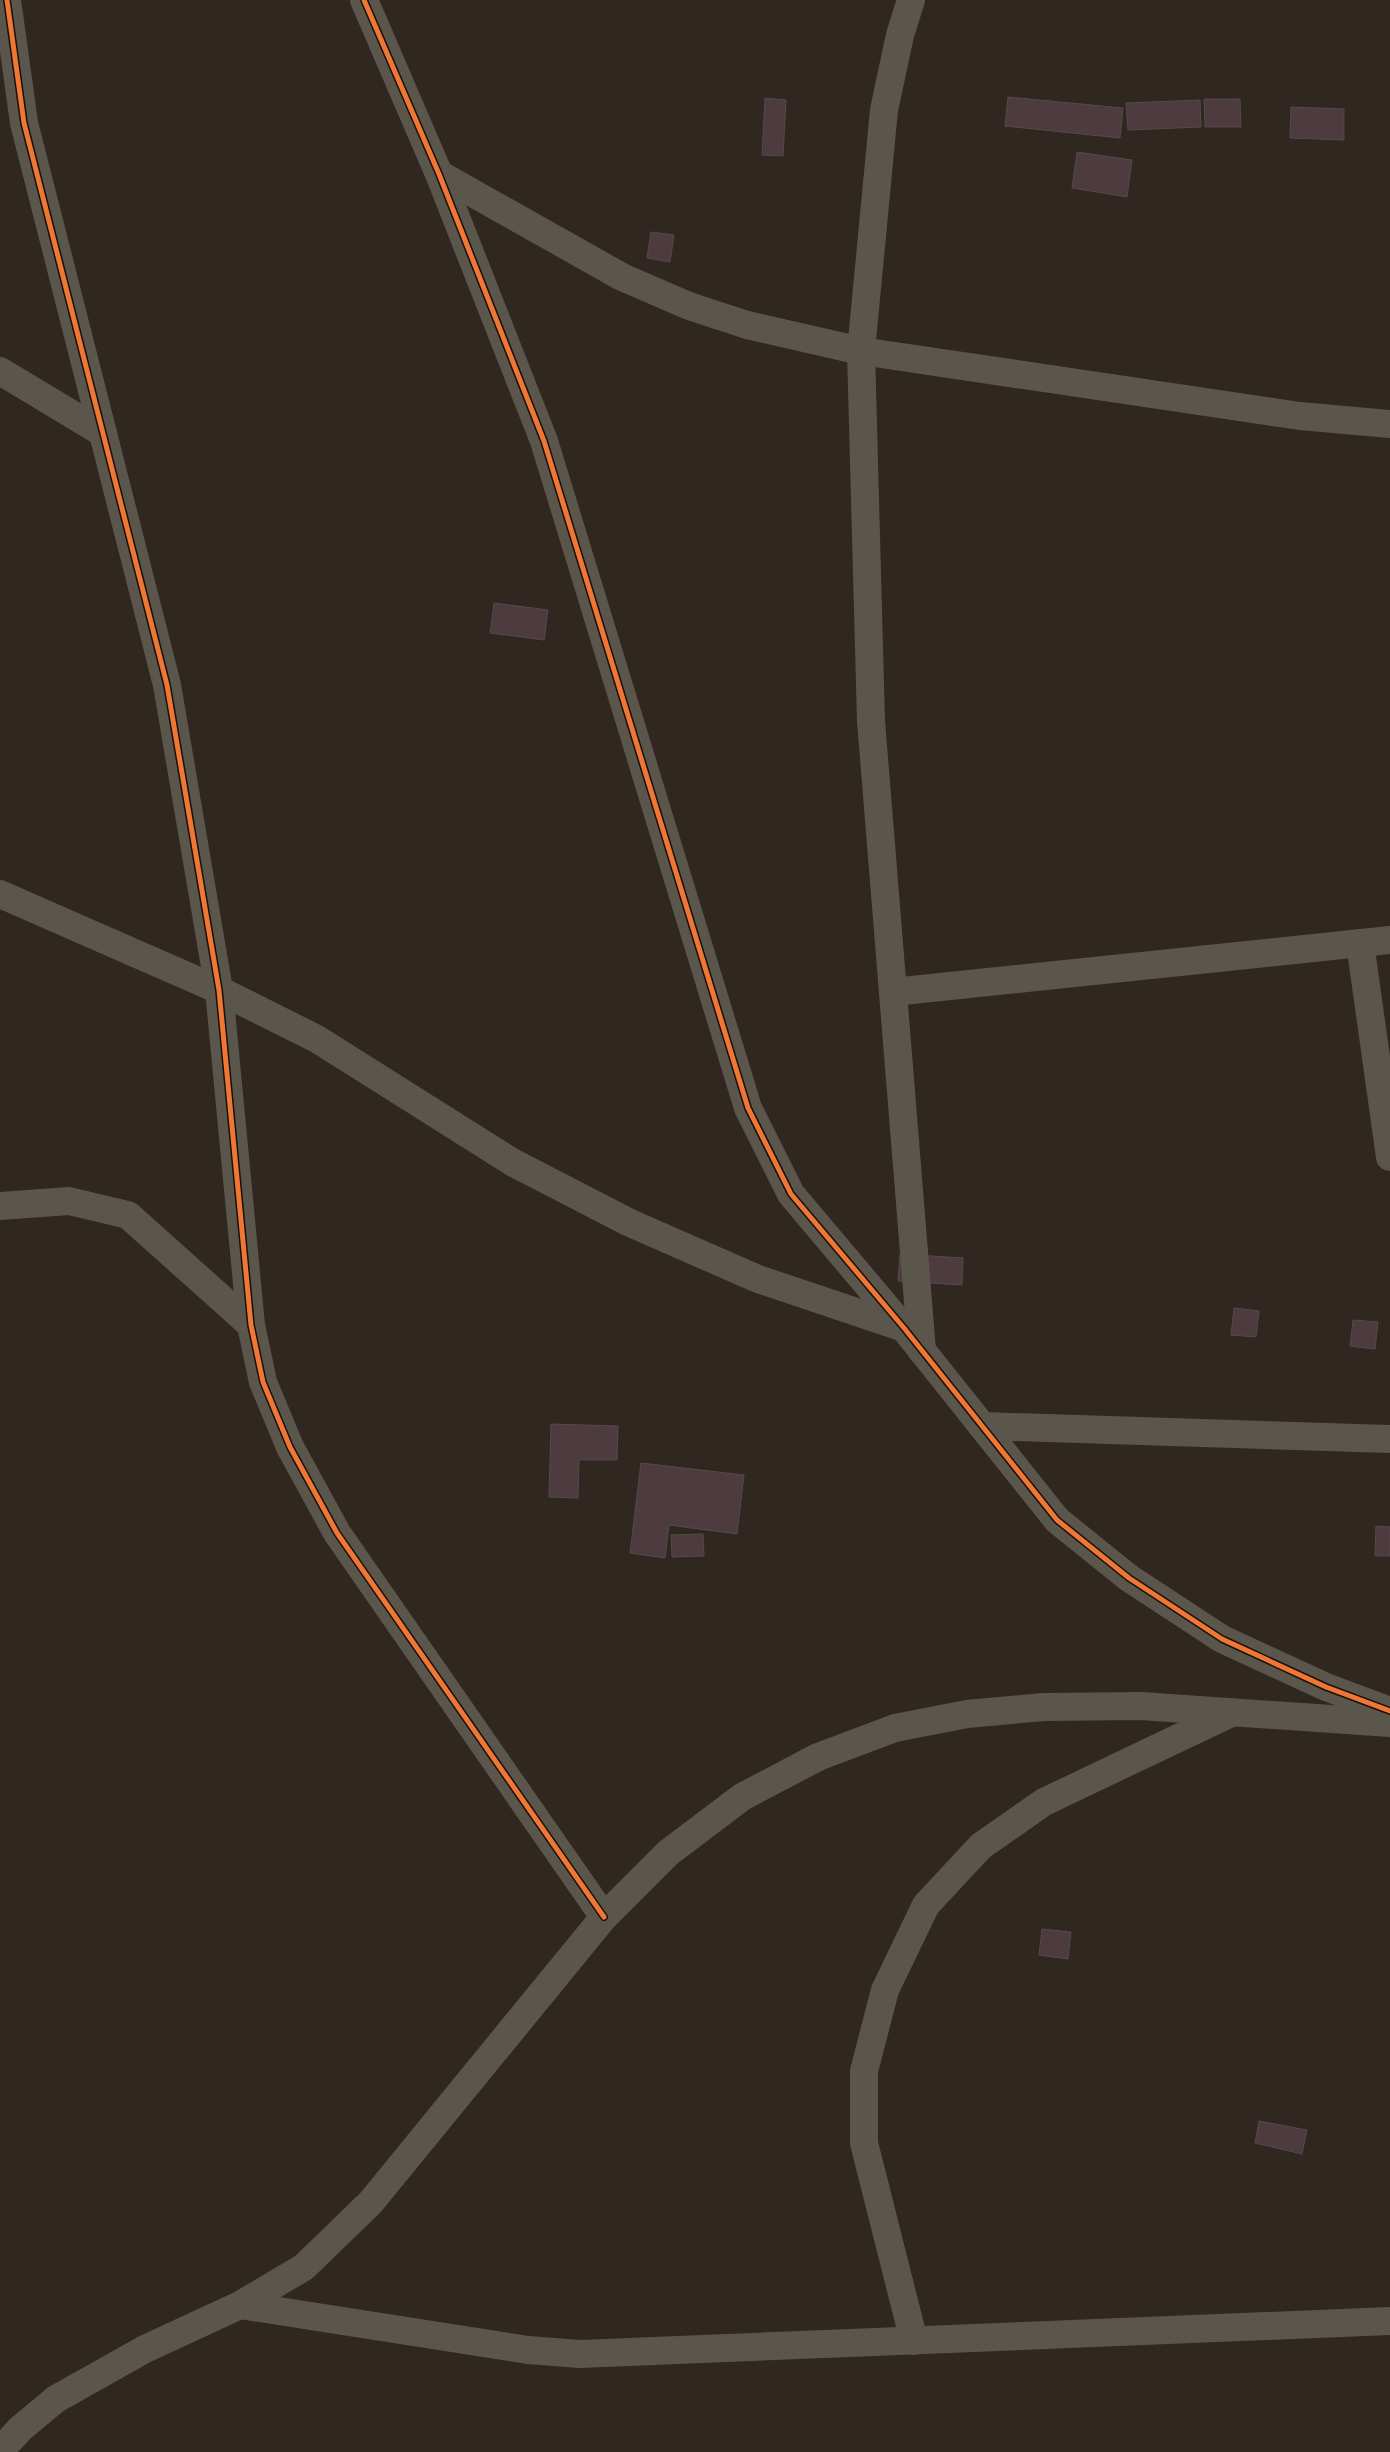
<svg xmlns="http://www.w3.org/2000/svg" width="1390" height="2452" font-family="Roboto,sans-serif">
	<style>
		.building { fill: #4d3b3f; stroke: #534b4a }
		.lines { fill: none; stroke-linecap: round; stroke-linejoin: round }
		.minor { stroke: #5b564b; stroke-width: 28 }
		.cycleway-casing { stroke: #17110b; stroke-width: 8 }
		.cycleway { stroke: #f07635; stroke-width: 5 }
	</style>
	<rect width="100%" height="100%" fill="#2f2720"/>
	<g class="building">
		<polygon points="1008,97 1123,108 1120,138 1005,126"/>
		<polygon points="765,98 786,100 783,156 762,155"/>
		<polygon points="1204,99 1240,99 1241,127 1205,127"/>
		<polygon points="1200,100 1201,127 1128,130 1126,103"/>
		<polygon points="1291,107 1344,109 1344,140 1290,138"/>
		<polygon points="1077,152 1132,160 1127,197 1072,188"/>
		<polygon points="651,232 674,235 670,262 647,258"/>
		<polygon points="494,603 548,610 544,640 490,633"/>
		<polygon points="900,1254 963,1258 962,1285 898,1281"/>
		<polygon points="1234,1308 1259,1311 1256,1337 1231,1335"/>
		<polygon points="1353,1320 1378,1322 1375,1349 1350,1346"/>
		<polygon points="551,1424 618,1426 617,1460 579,1460 578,1498 549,1497"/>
		<polygon points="641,1463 744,1475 737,1534 669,1525 665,1558 630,1553"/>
		<polygon points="1376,1526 1390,1527 1390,1556 1375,1556"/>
		<polygon points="703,1534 704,1556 672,1557 671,1535"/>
		<polygon points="1042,1929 1071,1932 1068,1959 1039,1955"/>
		<polygon points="1259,2121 1307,2130 1302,2154 1255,2143"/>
	</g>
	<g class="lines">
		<g class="minor">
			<polyline points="7,0 24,123 167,685 219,990 251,1325 263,1382 290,1447 337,1533 604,1917"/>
			<polyline points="364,0 439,174 544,441 748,1108 791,1194 904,1328 1057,1520 1129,1578 1222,1639 1326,1687 1390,1711"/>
			<polyline points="911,0 900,35 884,110 861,351 871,721 922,1351"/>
			<polyline points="439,174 622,277 689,306 747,325 861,351 1300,416 1390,424"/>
			<polyline points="0,371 103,433"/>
			<polyline points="0,894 219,990 317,1039 512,1162 628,1222 758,1279 904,1328"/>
			<polyline points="1360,943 1390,1157"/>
			<polyline points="893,992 1390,940"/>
			<polyline points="0,1206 69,1201 128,1215 251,1325"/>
			<polyline points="982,1426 1390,1439"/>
			<polyline points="240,2305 528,2350 580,2354 1390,2321"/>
			<polyline points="914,2341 864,2143 864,2071 885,1990 926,1905 981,1846 1044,1802 1231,1713"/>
			<polyline points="0,2451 20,2429 56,2399 145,2349 240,2305 304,2267 371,2202 604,1917 668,1853 742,1797 818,1757 895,1728 967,1714 1044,1707 1141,1706 1390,1723"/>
		</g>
		<defs>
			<g id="cycleway">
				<polyline points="7,0 24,123 167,685 219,990 251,1325 263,1382 290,1447 337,1533 604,1917"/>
				<polyline points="364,0 439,174 544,441 748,1108 791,1194 904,1328 1057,1520 1129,1578 1222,1639 1326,1687 1390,1711"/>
			</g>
		</defs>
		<use href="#cycleway" class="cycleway-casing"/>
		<use href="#cycleway" class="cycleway"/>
	</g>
</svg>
